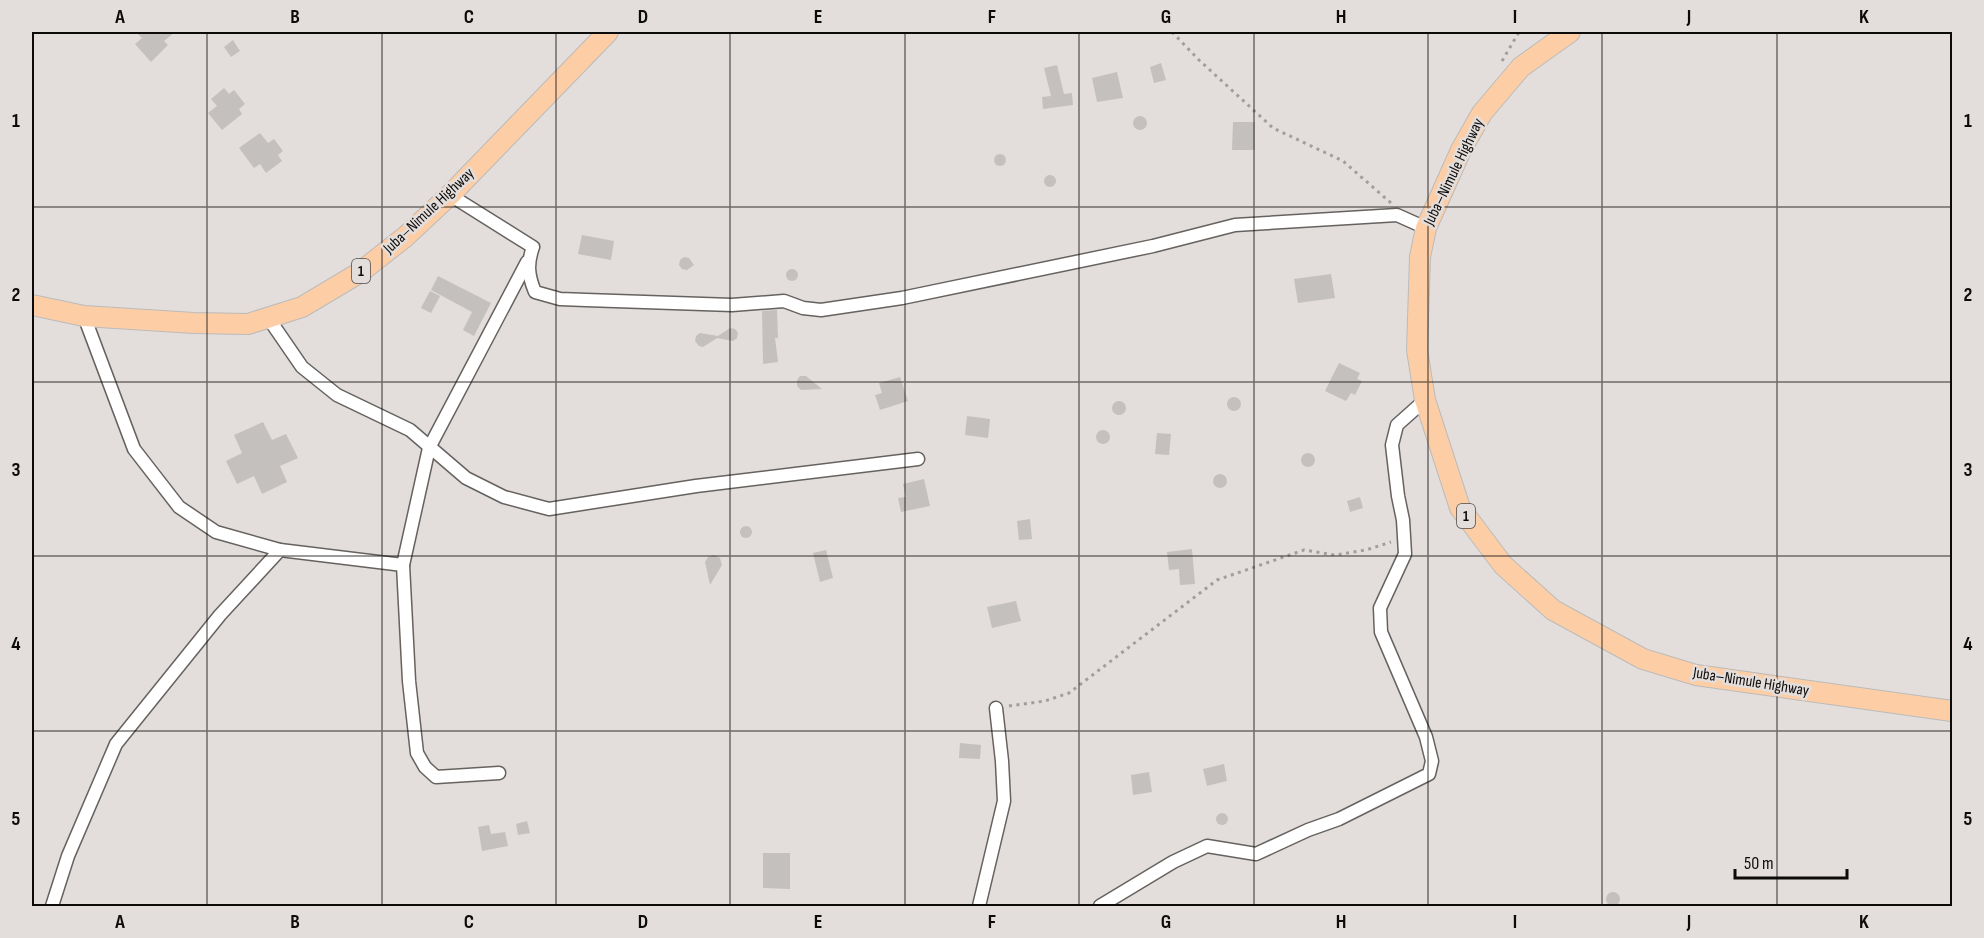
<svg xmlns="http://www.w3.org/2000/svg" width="1984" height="938" font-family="'Sofia Sans Condensed',sans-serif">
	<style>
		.building { fill: #c4c0bd }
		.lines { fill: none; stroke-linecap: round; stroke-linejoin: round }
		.street-casing { stroke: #65625f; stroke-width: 15 }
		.primary-casing { stroke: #bbbbba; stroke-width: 22 }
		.path { stroke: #a29e9b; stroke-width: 3; stroke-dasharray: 3 4.5; stroke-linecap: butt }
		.street { stroke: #fff; stroke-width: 12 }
		.primary { stroke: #fdcea6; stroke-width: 20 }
		.grid { fill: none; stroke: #0d0b0a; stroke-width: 1.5; stroke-opacity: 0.55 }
		.labels { text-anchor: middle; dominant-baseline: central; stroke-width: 5; stroke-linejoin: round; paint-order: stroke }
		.shield { fill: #e3dedb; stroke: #4d4a49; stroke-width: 1.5 }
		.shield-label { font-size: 15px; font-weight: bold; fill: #0d0b0a }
		.street-label { font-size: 16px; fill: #0d0b0a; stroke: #e3dedb }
		.neatline { fill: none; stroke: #0d0b0a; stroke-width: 2 }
		.grid-label { font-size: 20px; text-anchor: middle; font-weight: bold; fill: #0d0b0a }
	</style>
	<rect width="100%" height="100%" fill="#e3dedb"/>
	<g class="building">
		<polygon points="136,32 175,32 164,41 168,45 151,62 135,44 142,38"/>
		<polygon points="233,40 240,51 231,57 224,47"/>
		<polygon points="1161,63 1166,80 1154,83 1150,67"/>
		<polygon points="1057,65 1064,94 1072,93 1073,105 1043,109 1042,97 1051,96 1044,68"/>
		<polygon points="1117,72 1123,98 1097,102 1092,78"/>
		<polygon points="224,88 229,94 234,90 245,104 239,109 242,114 222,130 208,113 217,106 211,99"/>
		<circle cx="1140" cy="123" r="7"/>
		<polygon points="1233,122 1255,122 1255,150 1232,150"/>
		<polygon points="260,133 268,143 274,139 283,151 278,155 282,161 266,173 260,164 254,168 239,148"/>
		<circle cx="1000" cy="160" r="6"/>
		<circle cx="1050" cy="181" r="6"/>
		<polygon points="582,235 614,241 611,260 578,254"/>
		<polygon points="684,257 689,258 694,265 687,270 682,269 679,265 680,260"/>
		<circle cx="792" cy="275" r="6"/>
		<polygon points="1331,274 1335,298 1298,303 1294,279"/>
		<polygon points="438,276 491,303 474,336 463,330 472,312 431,290"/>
		<polygon points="430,291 440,296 431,313 421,308"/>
		<polygon points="777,310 778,338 775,338 778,362 763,364 762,311"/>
		<polygon points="730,328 735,329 738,333 737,338 733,341 717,338 703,347 699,346 695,341 696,336 700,333 718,336"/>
		<polygon points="1339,363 1360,373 1357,379 1362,381 1355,395 1351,393 1346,401 1325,391"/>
		<polygon points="800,376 806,376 822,389 801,390 797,386 797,380"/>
		<polygon points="900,377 908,401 880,410 875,395 882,393 879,383"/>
		<circle cx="1234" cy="404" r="7"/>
		<circle cx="1119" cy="408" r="7"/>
		<polygon points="967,416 990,419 988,438 965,435"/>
		<polygon points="263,422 272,440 286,434 298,458 280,466 287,482 262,494 254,476 237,484 226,461 242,453 234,435"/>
		<circle cx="1103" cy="437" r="7"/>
		<polygon points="1157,433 1171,434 1169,455 1155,454"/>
		<circle cx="1308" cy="460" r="7"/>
		<circle cx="1220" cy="481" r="7"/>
		<polygon points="924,479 930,506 901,512 898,498 906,497 903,484"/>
		<polygon points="1360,497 1363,508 1350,512 1347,501"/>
		<polygon points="1030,519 1032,539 1019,540 1017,521"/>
		<circle cx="746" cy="532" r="6"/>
		<polygon points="1192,549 1195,584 1180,585 1179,569 1169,570 1167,552"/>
		<polygon points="826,550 833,578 820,582 813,553"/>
		<polygon points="714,555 720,558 722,565 710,585 705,562 708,557"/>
		<polygon points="1016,601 1021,621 992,628 987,607"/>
		<polygon points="960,743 981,745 980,759 959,758"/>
		<polygon points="1224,764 1227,781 1207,786 1203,769"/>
		<polygon points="1149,772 1152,792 1133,795 1131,775"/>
		<circle cx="1222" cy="819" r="6"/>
		<polygon points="527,821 530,833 518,835 516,824"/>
		<polygon points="489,825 491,834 505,832 508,846 482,851 478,827"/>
		<polygon points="763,853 790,853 790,889 763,888"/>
		<circle cx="1613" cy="899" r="7"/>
	</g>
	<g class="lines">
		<defs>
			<g id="street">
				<path d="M450,195L533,247C527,264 528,275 535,292L560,299L586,300L732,305L784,301L803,308L821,310L902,298L1153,246L1235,225L1397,215L1426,228"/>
				<polyline points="84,316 134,449 179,507 216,532 280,550 403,565 429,448 527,262"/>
				<polyline points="269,319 302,367 337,395 410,430 466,478 504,497 549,509 696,486 918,459"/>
				<polyline points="403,565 409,681 417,753 425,767 436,777 499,773"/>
				<polyline points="52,906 68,856 116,744 220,615 280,550"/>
				<polyline points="979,906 1004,801 1002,761 996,708"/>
				<polyline points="1100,906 1173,862 1207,846 1256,854 1308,830 1339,819 1429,774 1432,761 1426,737 1381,632 1380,608 1405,554 1403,520 1398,496 1392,445 1397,425 1425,400"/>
			</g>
			<g id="primary">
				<polyline points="1570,32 1521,67 1482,113 1461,150 1426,228 1420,257 1417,350 1425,400 1460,508 1503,565 1553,610 1643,659 1696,675 1952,711"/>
				<polyline points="32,305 84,316 194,323 248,324 302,307 359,273 405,237 450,195 608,32"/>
			</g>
		</defs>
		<use href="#street" class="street-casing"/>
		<use href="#primary" class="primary-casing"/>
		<g class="path">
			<polyline points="1172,32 1199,60 1273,128 1343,161 1391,203"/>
			<polyline points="1502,61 1519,32"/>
			<polyline points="1009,706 1045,701 1069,693 1217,580 1304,550 1335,555 1366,550 1391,542"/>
		</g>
		<use href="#street" class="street"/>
		<use href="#primary" class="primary"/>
	</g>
	<path class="grid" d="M207,32V906M382,32V906M556,32V906M730,32V906M905,32V906M1079,32V906M1254,32V906M1428,32V906M1602,32V906M1777,32V906M32,207H1952M32,382H1952M32,556H1952M32,731H1952"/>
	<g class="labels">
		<g class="shield">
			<rect x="352" y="259" width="18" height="24" rx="4.5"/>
			<rect x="1457" y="504" width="18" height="24" rx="4.5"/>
		</g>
		<g class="shield-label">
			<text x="361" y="271">1</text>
			<text x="1466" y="516">1</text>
		</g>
		<g class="street-label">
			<text transform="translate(1454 172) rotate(-64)">Juba–Nimule Highway</text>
			<text transform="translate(429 211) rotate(-43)">Juba–Nimule Highway</text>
			<text transform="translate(1751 682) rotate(9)">Juba–Nimule Highway</text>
		</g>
	</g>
	<rect width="1984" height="938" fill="none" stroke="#e3dedb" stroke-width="66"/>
	<path d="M1735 869v9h112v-9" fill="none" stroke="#0d0b0a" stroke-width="3"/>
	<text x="1744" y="869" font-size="18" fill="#0d0b0a" stroke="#e3dedb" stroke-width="4.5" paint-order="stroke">50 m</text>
	<rect x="33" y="33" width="1918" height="872" class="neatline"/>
	<g class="grid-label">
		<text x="120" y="23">A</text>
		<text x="295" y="23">B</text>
		<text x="469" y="23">C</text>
		<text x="643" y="23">D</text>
		<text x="818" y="23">E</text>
		<text x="992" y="23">F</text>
		<text x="1166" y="23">G</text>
		<text x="1341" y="23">H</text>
		<text x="1515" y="23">I</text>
		<text x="1689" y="23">J</text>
		<text x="1864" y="23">K</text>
		<text x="16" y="127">1</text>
		<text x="1968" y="127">1</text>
		<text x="16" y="301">2</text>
		<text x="1968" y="301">2</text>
		<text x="16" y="476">3</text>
		<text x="1968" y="476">3</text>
		<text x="16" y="650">4</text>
		<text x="1968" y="650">4</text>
		<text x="16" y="825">5</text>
		<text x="1968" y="825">5</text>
		<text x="120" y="928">A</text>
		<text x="295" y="928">B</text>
		<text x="469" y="928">C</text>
		<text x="643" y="928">D</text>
		<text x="818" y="928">E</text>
		<text x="992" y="928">F</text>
		<text x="1166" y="928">G</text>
		<text x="1341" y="928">H</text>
		<text x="1515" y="928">I</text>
		<text x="1689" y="928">J</text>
		<text x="1864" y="928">K</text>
	</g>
</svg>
